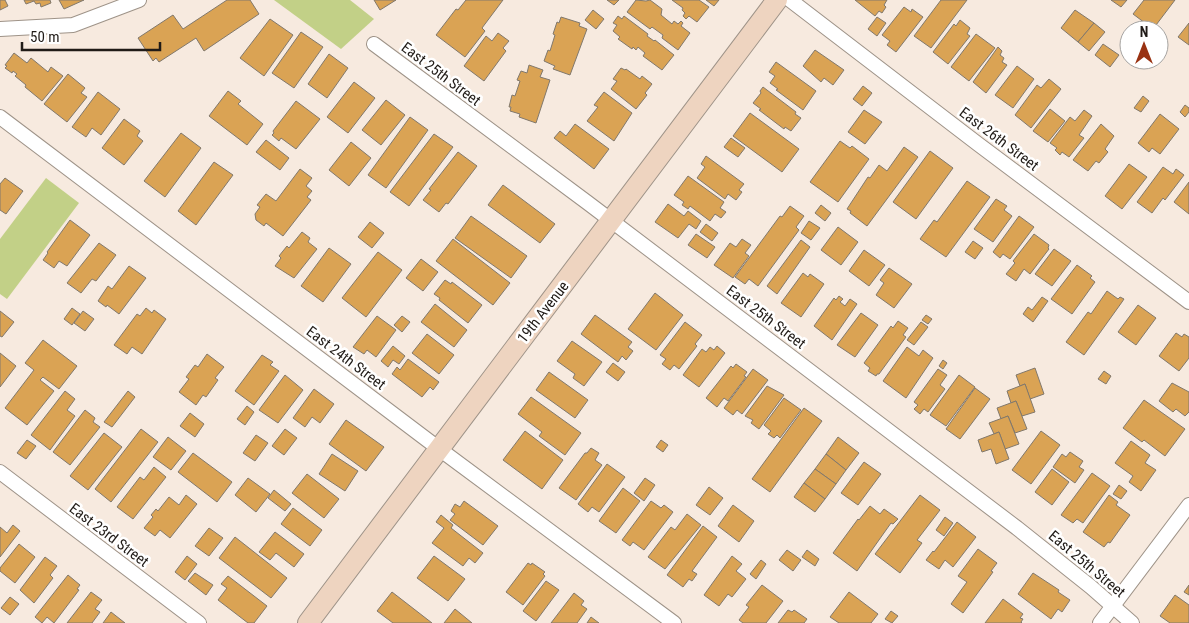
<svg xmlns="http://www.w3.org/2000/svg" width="1189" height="623" font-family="'Roboto Condensed',sans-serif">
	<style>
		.green { fill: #c2d087 }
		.building { fill: #daa354; stroke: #81786c }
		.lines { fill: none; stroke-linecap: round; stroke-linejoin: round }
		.street-casing { stroke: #9e9388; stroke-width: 16 }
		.secondary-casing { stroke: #9e9388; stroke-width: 22 }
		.street { stroke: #fff; stroke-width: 14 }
		.secondary { stroke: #eed4c0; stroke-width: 20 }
		.labels { text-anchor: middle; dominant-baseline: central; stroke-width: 5; stroke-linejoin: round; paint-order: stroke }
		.street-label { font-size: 15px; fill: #201b17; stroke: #fff }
	</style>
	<rect width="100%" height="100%" fill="#f7eadf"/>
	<g class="green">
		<polygon points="274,0 350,0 374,19 341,49"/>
		<polygon points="46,178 79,203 7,299 0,294 0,239"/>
	</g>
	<g class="building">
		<polygon points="0,0 5,0 8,6 0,10"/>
		<polygon points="24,0 50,0 51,3 41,7 40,3 36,4 34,1 26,4"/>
		<polygon points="59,0 84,0 64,9"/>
		<polygon points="227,0 250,0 259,14 204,51 196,38 159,62 156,58 153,61 138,38 173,15 183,29"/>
		<polygon points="374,0 396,0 380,10"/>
		<polygon points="466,0 503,0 482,28 485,31 465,57 436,35 456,9 458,10"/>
		<polygon points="607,0 619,0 614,5"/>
		<polygon points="636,0 646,1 650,0 662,9 661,15 672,24 674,21 678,24 681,21 683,23 681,26 690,33 678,50 662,38 663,35 652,27 650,29 627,12"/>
		<polygon points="672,0 699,0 709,7 697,22 689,16 686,19 683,16 685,13 682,10 683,8"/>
		<polygon points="706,0 719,0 714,6"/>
		<polygon points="855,0 887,0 884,5 886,7 882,13 879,11 875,16"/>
		<polygon points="941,0 967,0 931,48 914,36"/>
		<polygon points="1111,0 1127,0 1121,7"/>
		<polygon points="1144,0 1175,0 1153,29 1133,14"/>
		<polygon points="904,7 911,12 912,9 923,17 896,52 887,45 890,41 882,35"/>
		<polygon points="593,10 604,19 596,29 585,20"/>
		<polygon points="1075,10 1094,23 1078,42 1061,28"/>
		<polygon points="618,16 622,19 624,16 648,34 647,36 654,41 655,40 674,55 662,70 643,56 645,53 638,47 636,50 633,47 632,49 618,39 620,37 613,31 617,25 613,23"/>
		<polygon points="561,17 580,23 579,26 587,29 570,75 553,69 555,66 544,61 548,50 550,51 555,35 553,34 557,22 559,23"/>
		<polygon points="877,17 886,23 877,36 868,29"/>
		<polygon points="270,19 293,35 264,76 240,58"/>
		<polygon points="960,20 970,28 967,34 970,36 948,64 933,52 954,24 956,26"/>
		<polygon points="1094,23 1105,32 1089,51 1078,42"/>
		<polygon points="1189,23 1189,45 1178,37"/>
		<polygon points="301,32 323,47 294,88 272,73"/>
		<polygon points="498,33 509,41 503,48 506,51 484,81 464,66 486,36 492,41"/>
		<polygon points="976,34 995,48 969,81 951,67"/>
		<polygon points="1103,44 1119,55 1110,67 1095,55"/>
		<polygon points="998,47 1002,51 1000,55 1004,58 1002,62 1007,65 986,93 973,82"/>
		<polygon points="815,50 844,70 833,85 824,78 821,82 803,66"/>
		<polygon points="14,53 27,63 31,58 48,72 51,67 63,76 42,101 25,87 26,85 15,76 17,74 13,71 12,73 5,68 7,66 5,65"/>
		<polygon points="329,54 348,68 327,98 308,84"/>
		<polygon points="776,62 816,91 803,110 776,90 778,89 770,83 775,76 769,72"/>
		<polygon points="529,65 543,70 540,77 550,80 536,123 519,117 520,114 510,111 511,107 509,107 512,95 515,96 520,81 517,80 521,71 527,73"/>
		<polygon points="1017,66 1034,79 1013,108 995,95"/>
		<polygon points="621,68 625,70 626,69 640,79 642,76 652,84 645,93 647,95 636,109 611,89 617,81 613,79"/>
		<polygon points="68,74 85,88 81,93 87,97 67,122 44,104"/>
		<polygon points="1049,79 1061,89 1031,128 1015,115 1037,85 1041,88"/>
		<polygon points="354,82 375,98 348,133 327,117"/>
		<polygon points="863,86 872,93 862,106 853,99"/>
		<polygon points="763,87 796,112 795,114 801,118 791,131 785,127 784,129 759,110 761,109 753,103 761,93 760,91"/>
		<polygon points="228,91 241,101 238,104 263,124 247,145 209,116"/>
		<polygon points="98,92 120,109 101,135 92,128 86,137 72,127"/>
		<polygon points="604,92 632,113 614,141 587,121 598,107 594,105"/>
		<polygon points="1143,96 1149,101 1141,112 1134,108"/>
		<polygon points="386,100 405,115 381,145 362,130"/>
		<polygon points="296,101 320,119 296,149 281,138 279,141 272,135 274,133 273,131"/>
		<polygon points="1185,105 1189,108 1189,112 1185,117 1180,112"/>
		<polygon points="1050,109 1065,121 1048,142 1033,131"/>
		<polygon points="864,110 882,122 865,144 848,132"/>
		<polygon points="1084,110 1092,116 1079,135 1084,138 1069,157 1062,152 1060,155 1055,150 1057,148 1050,143 1070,117 1075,121"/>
		<polygon points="750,113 799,149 782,172 733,136"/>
		<polygon points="1160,114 1179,129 1160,154 1152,148 1149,152 1138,143"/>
		<polygon points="410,117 428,130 386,188 368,175"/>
		<polygon points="124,119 140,131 137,136 143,141 124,165 102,148"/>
		<polygon points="575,124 609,149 594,169 554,138 560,131 566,136"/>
		<polygon points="1101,124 1114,136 1105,149 1108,152 1099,163 1096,161 1088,171 1073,160"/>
		<polygon points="181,133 201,148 165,197 144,181"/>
		<polygon points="434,134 453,147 409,206 390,192"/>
		<polygon points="731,138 745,148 738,157 724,147"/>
		<polygon points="266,140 289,158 280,170 256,152"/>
		<polygon points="840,141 850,148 852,146 869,159 838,202 810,182"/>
		<polygon points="351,142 371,158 349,186 329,170"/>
		<polygon points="904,147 918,157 867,226 850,213 851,211 847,209 868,177 870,178 879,165 887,171"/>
		<polygon points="930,151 953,168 916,219 893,202"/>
		<polygon points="458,152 477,166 448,204 446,203 439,212 423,200 431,190 429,189"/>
		<polygon points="706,156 744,184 739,190 742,192 736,200 728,194 725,199 697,178 705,167 701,164"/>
		<polygon points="214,162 233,175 196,225 178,211"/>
		<polygon points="1129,164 1147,177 1122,209 1105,196"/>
		<polygon points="1163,167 1173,174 1176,169 1184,175 1165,200 1163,198 1152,213 1137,202"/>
		<polygon points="300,169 312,178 306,186 312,191 307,197 311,200 283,236 266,223 264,226 256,220 255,214 260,207 257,205 266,194 276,201"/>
		<polygon points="688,176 724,202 720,208 726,212 721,218 715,214 710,221 690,206 688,209 682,205 684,202 674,195"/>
		<polygon points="5,178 23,191 6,214 0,210 0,184"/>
		<polygon points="967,181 990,197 946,257 920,239 934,220 937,222"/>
		<polygon points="1189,182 1189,214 1174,202"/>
		<polygon points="503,185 555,224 540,243 488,205"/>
		<polygon points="996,199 1007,206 1004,210 1012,216 993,242 974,229"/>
		<polygon points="668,204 684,216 688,211 701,221 696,229 689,224 678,238 655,222"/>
		<polygon points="821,205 831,213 825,221 815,213"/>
		<polygon points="790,206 804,216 796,227 799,230 758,286 749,279 745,284 735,277 780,216 782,217"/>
		<polygon points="471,216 527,256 511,278 455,238"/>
		<polygon points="1019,216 1034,227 1010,259 1003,254 1000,258 993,252"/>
		<polygon points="70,220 90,235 67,266 59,261 54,268 43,260 48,253 47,252"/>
		<polygon points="809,221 820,228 811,240 801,233"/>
		<polygon points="370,222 384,233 372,248 358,237"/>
		<polygon points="706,224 718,233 712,241 700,232"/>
		<polygon points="838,227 858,242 841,265 821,250"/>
		<polygon points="302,232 310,238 308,242 317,249 294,278 275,266 281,258 279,256 287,246 289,248"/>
		<polygon points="696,234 715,247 707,258 688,245"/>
		<polygon points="1034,234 1049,245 1048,248 1049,249 1030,274 1024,269 1016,281 1006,274 1015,263 1013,261"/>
		<polygon points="453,239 510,283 493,305 436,261"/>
		<polygon points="742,239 751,245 745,253 749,256 733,278 714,265 730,243 736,247"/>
		<polygon points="801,240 810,247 777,294 767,286"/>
		<polygon points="973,241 983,248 975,259 965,252"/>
		<polygon points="99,243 116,255 96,281 92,279 81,293 67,283"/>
		<polygon points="329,248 351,264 323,302 301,286"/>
		<polygon points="1054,249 1071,261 1052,286 1035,274"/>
		<polygon points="864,250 885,265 869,286 849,271"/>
		<polygon points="378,252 402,270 366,317 342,298"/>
		<polygon points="421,259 438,272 423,291 406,278"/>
		<polygon points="1077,265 1092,276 1090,278 1095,282 1072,314 1051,299"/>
		<polygon points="129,266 146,278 119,314 107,305 106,307 98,301 108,286 112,289"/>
		<polygon points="889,268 912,284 894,308 876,295 884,283 880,280"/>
		<polygon points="803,273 808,277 810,274 824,284 801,317 781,303"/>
		<polygon points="445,280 451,284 452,282 482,305 468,323 439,300 440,298 434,294"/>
		<polygon points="1107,291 1118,299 1120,297 1124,299 1122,302 1084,355 1066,342 1088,312 1091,314"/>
		<polygon points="655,293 683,315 656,350 628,329"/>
		<polygon points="839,296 843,299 840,302 845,306 850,299 857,304 832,340 814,326 834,298 836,300"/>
		<polygon points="1042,297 1048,301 1033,322 1023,314 1028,307 1032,310"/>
		<polygon points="435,304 467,330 454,347 421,322"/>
		<polygon points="1138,305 1156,318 1136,345 1118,332"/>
		<polygon points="72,308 80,314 72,325 64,319"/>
		<polygon points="146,308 152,313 154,310 166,319 142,354 132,347 127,354 114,345 137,314 140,316"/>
		<polygon points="0,311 14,322 2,337 0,336"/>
		<polygon points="83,311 94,319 85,331 74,323"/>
		<polygon points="861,313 878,325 855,357 837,345"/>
		<polygon points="595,315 632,342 628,347 633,351 626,360 622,356 618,362 581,334"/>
		<polygon points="926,315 932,319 928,324 922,320"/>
		<polygon points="377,316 396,330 376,357 367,350 364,354 353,347"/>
		<polygon points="402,316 410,322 402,332 394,325"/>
		<polygon points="898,321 908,328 903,335 906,337 879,374 877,374 876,376 868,371 870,368 864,363 891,326 893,328"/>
		<polygon points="685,322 702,335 695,344 697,346 679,369 674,365 670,370 662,364 666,359 660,355"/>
		<polygon points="921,322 928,327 914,345 907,340"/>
		<polygon points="1176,333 1182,337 1184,334 1189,337 1189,358 1179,371 1159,356"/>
		<polygon points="427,334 454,355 439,374 412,353"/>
		<polygon points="43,340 77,366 59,389 43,377 40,380 54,391 27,425 5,408 34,370 25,363"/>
		<polygon points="572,341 602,362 584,386 573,378 575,374 557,361"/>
		<polygon points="393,346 405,356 399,364 393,360 388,367 381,361"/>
		<polygon points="717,346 725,353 699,387 683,375 702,349 706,352 710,347 714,350"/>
		<polygon points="907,347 919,356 923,350 933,358 906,398 883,381"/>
		<polygon points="0,353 16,366 0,387"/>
		<polygon points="207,354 224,367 215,378 218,380 206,397 203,395 196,405 179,392 189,379 186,377 195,365 198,367"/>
		<polygon points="262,355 273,362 270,365 279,371 254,405 235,391"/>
		<polygon points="408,359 439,382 433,390 430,387 422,397 392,374 397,367 400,370"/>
		<polygon points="943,360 947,363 943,369 939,366"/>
		<polygon points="613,363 625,372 618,381 606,372"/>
		<polygon points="736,364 747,372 744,376 746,377 728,401 724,398 717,407 706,398 731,366 733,368"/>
		<polygon points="1035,368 1044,394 1030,399 1025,384 1020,386 1016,375"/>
		<polygon points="753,369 768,380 742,414 737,410 733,415 724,408"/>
		<polygon points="938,369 947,375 940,385 945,389 928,412 924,409 920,414 914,409 918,405 914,402"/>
		<polygon points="1104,371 1111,376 1106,384 1098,379"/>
		<polygon points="549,372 588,400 575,418 536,390"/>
		<polygon points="285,375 303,390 278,423 259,410"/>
		<polygon points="959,375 975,387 946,426 930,415"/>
		<polygon points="1172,383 1189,392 1189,412 1185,416 1176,409 1173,412 1159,401"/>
		<polygon points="1025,384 1035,412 1022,416 1016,401 1011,403 1007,391"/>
		<polygon points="767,386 784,395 759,429 751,423 753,420 745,416"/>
		<polygon points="975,388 990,399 960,439 946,429"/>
		<polygon points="314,389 334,404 320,423 312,417 305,427 293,418"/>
		<polygon points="65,391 75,399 67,410 75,416 50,450 31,435"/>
		<polygon points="128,391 135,397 112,427 104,422"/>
		<polygon points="531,397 581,433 565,455 539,436 542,432 518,414"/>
		<polygon points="784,398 801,410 780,438 777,435 774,438 768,434 771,431 764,425"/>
		<polygon points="1144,400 1185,429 1165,456 1144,440 1142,442 1123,428"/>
		<polygon points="1016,401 1027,429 1015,433 1008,416 1001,419 997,408"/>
		<polygon points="247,406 254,412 245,425 237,419"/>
		<polygon points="804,408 822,421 770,492 752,479"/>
		<polygon points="85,410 95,418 93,422 100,427 70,465 53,452"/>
		<polygon points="190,413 204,424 195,437 180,426"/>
		<polygon points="1008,416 1019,444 1005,449 999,432 994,434 989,423"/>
		<polygon points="346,420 384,447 366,471 329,444"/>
		<polygon points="141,429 158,442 111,502 95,489"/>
		<polygon points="285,429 297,438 284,455 272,446"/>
		<polygon points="525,431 563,460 542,489 503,460"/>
		<polygon points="1041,431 1060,445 1031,484 1012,470"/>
		<polygon points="999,432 1009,459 996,464 991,449 982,452 978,440"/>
		<polygon points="104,433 122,447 88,490 70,476"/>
		<polygon points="256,435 268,443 255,461 243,453"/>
		<polygon points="168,437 186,451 171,470 153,457"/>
		<polygon points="838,437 859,453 846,470 826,454"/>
		<polygon points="27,440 36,446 26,459 17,453"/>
		<polygon points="661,440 668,445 663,452 656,447"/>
		<polygon points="1131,441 1150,455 1145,463 1156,470 1141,491 1129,482 1133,476 1115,463"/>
		<polygon points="591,448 599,453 595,460 602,465 576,500 559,488 585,453 587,453"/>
		<polygon points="1070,452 1083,461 1079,467 1084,470 1075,483 1053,467 1062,454 1066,457"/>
		<polygon points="193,453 232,482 217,502 178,472"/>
		<polygon points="332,454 358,471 345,491 319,474"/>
		<polygon points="826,454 846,470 836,484 815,469"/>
		<polygon points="864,462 881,474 858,505 841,493"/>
		<polygon points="607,464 625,477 599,512 592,507 588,512 578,504"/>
		<polygon points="154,467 166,477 133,519 117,507 140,477 144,480"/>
		<polygon points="815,469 836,484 825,499 804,483"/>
		<polygon points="1052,469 1069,482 1052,505 1035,492"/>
		<polygon points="1092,473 1110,486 1083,523 1077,519 1073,523 1061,515"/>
		<polygon points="307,474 339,499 324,518 292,493"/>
		<polygon points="248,478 270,494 256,512 235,495"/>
		<polygon points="645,478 655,485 644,501 634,493"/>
		<polygon points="804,483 825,499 815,512 794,497"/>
		<polygon points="1119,485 1127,491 1121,499 1113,494"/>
		<polygon points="709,487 723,498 710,515 696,505"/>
		<polygon points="623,488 640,501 616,533 599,521"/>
		<polygon points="274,490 291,504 285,511 268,498"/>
		<polygon points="186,495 197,504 170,538 160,530 155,536 144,528 153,517 151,515 156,509 158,511 169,497 179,505"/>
		<polygon points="920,495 940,510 917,540 922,543 900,573 875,554"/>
		<polygon points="1109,495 1118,502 1116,505 1130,515 1110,543 1108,542 1104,547 1083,532"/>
		<polygon points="464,501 498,526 483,545 450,520 455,514 451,511 455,504 460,507"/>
		<polygon points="651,501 661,508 664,505 673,512 644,550 633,542 630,546 622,540"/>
		<polygon points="733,505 754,521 739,542 718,526"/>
		<polygon points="870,506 880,514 884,509 898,519 893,524 891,523 857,571 833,553 858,519 859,520"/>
		<polygon points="293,508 322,530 310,546 281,524"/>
		<polygon points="687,514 701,525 665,569 648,557 671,527 675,530"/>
		<polygon points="441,515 453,525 451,528 483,553 475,563 469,558 463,566 432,543 444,528 436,522"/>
		<polygon points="945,517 953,523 944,536 936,530"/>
		<polygon points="957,522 976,537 953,567 945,560 939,569 926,560 933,551 934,552"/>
		<polygon points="13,525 20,531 0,557 0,527 7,533"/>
		<polygon points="703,526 717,537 692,571 697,574 692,581 689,579 683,587 667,575"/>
		<polygon points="209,528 223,538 209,556 195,546"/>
		<polygon points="275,532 304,554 294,567 276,553 270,560 259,552"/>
		<polygon points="235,537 287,578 271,598 219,558"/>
		<polygon points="19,544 35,557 15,583 0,571 0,568"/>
		<polygon points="978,549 997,563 991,571 993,572 963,613 951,604 967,582 958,576"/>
		<polygon points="787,550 801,560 793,571 779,560"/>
		<polygon points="807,550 819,559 815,566 802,557"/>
		<polygon points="187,556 197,564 185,580 175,572"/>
		<polygon points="434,556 465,579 448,601 417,578"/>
		<polygon points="732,556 742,564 736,571 746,579 732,597 728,594 719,606 704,595"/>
		<polygon points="45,557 57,566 50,575 53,578 34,603 20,590"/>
		<polygon points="761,560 766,564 756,579 750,574"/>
		<polygon points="528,563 531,565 532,563 545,572 543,574 545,576 523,605 506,592"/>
		<polygon points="195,573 213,585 206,595 188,581"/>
		<polygon points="1033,573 1059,590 1058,592 1070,600 1062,612 1058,609 1051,619 1018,594"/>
		<polygon points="68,575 80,585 77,589 79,590 54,623 47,617 42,623 35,617"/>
		<polygon points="228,576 267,606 254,623 248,623 218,600 227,588 221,584"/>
		<polygon points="546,581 559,590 536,621 523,611"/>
		<polygon points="762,585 783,601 766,623 743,623 739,620 749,607 746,605"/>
		<polygon points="1189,585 1189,595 1184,592"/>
		<polygon points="91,592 102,600 95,609 100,612 92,623 67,623"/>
		<polygon points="392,592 432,623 393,623 377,611"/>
		<polygon points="849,592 878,614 871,623 839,623 830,617"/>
		<polygon points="574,593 584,601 581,605 587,609 577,623 551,623"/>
		<polygon points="1175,595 1189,605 1189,623 1170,623 1160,616"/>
		<polygon points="10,597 19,604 10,615 1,608"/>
		<polygon points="1003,599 1023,614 1020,618 1023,619 1021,622 1022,623 985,623"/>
		<polygon points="455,609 472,623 444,623"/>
		<polygon points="788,610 792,612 794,610 807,619 804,623 778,623"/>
		<polygon points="891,611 898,616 892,623 885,619"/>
		<polygon points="111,612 125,623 103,623"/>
		<polygon points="591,617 599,623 587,623"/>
	</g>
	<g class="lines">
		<defs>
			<g id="street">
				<polyline points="790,0 978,144 1189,302"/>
				<polyline points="0,29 73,25 139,0"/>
				<polyline points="374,44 588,203 1017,528 1091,587 1132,623"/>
				<polyline points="0,117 438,448 674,623"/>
				<polyline points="0,472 199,623"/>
				<polyline points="1100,623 1189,505"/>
			</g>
			<polyline id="secondary" points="308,623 777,0"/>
		</defs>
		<use href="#street" class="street-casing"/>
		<use href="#secondary" class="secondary-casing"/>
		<use href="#street" class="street"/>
		<use href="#secondary" class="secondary"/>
	</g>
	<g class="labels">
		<g class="street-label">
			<text transform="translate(441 74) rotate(37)">East 25th Street</text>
			<text transform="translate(999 139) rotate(37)">East 26th Street</text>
			<text transform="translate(543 312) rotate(-52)">19th Avenue</text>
			<text transform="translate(766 317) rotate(37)">East 25th Street</text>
			<text transform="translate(346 358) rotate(37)">East 24th Street</text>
			<text transform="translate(109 535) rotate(37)">East 23rd Street</text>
			<text transform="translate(1087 564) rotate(40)">East 25th Street</text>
		</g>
	</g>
	<g transform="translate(1144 45)"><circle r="24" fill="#ffffff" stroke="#a6a4a2"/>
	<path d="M0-4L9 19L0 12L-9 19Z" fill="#993212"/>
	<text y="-8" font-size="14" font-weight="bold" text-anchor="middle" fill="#201b17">N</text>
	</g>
	<path d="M22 42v8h138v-8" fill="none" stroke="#201b17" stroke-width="2.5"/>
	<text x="30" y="42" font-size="15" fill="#201b17" stroke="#ffffff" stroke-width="4" paint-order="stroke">50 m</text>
</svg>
